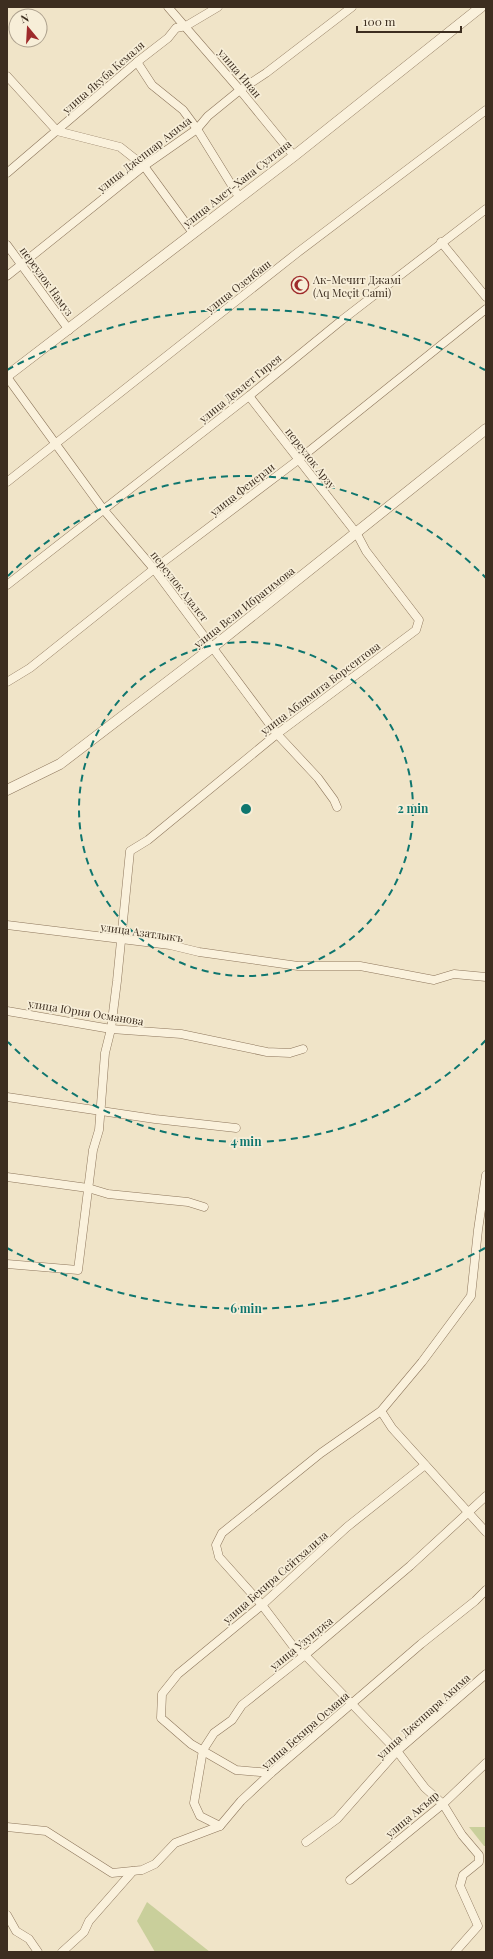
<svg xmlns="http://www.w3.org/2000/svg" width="493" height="1959" font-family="'Playfair Display',serif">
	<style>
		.green { fill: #c9cf9b }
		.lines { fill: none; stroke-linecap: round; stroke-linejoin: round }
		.minor-casing { stroke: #8d765c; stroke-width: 9 }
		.tertiary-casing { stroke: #8d765c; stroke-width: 11 }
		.minor { stroke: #faf1dc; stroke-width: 8 }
		.tertiary { stroke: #faf1dc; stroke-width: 10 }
		.ring { fill: none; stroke: #0f766e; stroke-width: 2; stroke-dasharray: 7 5 }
		.labels { text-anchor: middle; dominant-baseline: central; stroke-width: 3.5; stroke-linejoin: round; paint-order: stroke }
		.street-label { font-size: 11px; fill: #3d2e20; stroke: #f7eed8 }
		.poi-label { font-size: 11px; fill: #3d2e20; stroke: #f7eed8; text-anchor: start }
		.centre { fill: #0f766e; stroke: #f7eed8; stroke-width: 2 }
		.ring-label { font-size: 12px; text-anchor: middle; font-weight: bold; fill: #0f766e; stroke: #f7eed8; stroke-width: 3.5; stroke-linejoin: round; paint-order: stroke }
	</style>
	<rect width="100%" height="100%" fill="#f0e4c8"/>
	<g class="green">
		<polygon points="469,1827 486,1827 486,1846 484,1846"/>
		<polygon points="147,1902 210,1952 155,1952 137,1921"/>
	</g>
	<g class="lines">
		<defs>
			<g id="minor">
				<polyline points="168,7 240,90 294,156"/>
				<polyline points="137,62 152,85 183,110 197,129 239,197"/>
				<polyline points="7,76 57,131 120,147 144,166 193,233"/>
				<polyline points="7,173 137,62 168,38 176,28 186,26 218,7"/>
				<polyline points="441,242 486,297"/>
				<polyline points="7,245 69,330"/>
				<polyline points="7,276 144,166 197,129 208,116 240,90 266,73 352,7"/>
				<polyline points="7,377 103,509 154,569 277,734 318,778 334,800 337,807"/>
				<polyline points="7,482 297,253 486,110"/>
				<polyline points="7,585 249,396 342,320 486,209"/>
				<polyline points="7,682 30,668 154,569 298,460 486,309"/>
				<polyline points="7,925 170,945 199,952 298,966 360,966 434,980 454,974 486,977"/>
				<polyline points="7,1011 111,1029 181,1034 267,1052 290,1053 303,1049"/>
				<polyline points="7,1097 155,1119 236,1128"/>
				<polyline points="7,1177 88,1188 108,1194 188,1202 204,1207"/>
				<polyline points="7,1264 78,1270 93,1150 99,1130 105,1053 111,1029 117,981 130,851 148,840 277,734 416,630 419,620 366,551 357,534 249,396"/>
				<polyline points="381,1411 392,1428 486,1532"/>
				<polyline points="271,1773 236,1770 191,1744 161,1718 162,1694 178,1674 262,1605 347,1527 425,1465"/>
				<polyline points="220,1826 200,1816 194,1803 203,1750 214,1733 232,1720 242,1705 305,1655 410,1566 486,1496"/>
				<polyline points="7,1827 46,1831 112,1873 142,1870 155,1864 175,1843 220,1826 241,1801 271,1773 421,1644 475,1601 486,1590"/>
				<polyline points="306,1842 337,1819 397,1751 486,1674"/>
				<polyline points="350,1880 443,1804 486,1763"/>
				<polyline points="7,1915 16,1931 29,1939 38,1952"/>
				<polyline points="62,1952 84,1932 89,1921 133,1871"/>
				<polyline points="455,1952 478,1926 460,1886 463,1875 479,1862 479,1855 462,1835 443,1804 425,1788 397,1751 305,1655 293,1646 262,1605 219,1557 216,1545 222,1533 321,1453 381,1411 422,1362 471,1296 478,1230 486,1175"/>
			</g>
			<g id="tertiary">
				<polyline points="7,376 294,156 481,7"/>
				<polyline points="7,790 60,764 213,647 486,429"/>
			</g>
		</defs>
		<use href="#minor" class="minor-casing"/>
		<use href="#tertiary" class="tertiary-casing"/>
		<use href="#minor" class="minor"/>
		<use href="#tertiary" class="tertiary"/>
	</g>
	<g class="ring">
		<circle cx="246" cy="809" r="167"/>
		<path d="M486 1040A333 333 0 0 1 8 1042M8 576A333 333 0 0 1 486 578"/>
		<path d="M485 1248A500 500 0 0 1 7 1248M7 370A500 500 0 0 1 485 370"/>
	</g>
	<defs>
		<symbol id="mosque-ring" viewBox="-11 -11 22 22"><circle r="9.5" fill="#f7eed8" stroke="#9e2a2b" stroke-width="1.5"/><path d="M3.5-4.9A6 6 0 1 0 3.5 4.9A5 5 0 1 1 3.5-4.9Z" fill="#9e2a2b"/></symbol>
	</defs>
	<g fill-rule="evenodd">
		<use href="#mosque-ring" x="290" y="275" width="20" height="20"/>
	</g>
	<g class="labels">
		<g class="street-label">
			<text transform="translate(240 73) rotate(50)">улица Инан</text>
			<text transform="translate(103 77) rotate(-41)">улица Якуба Кемаля</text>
			<text transform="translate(144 154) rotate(-38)">улица Джеппар Акима</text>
			<text transform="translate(237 183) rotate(-38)">улица Амет-Хана Султана</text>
			<text transform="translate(47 281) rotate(54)">переулок Намуз</text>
			<text transform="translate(238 286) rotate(-38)">улица Озенбаш</text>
			<text transform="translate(240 388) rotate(-39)">улица Девлет Гирея</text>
			<text transform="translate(311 458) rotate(52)">переулок Арзу</text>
			<text transform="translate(242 489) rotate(-38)">улица Фенерли</text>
			<text transform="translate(180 586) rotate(52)">переулок Адалет</text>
			<text transform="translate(244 607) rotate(-38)">улица Вели Ибрагимова</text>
			<text transform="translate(320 688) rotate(-37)">улица Аблямита Борсеитова</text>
			<text transform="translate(142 932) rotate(8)">улица Азатлыкъ</text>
			<text transform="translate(86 1012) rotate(9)">улица Юрия Османова</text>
			<text transform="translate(275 1577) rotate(-41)">улица Бекира Сейтхалила</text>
			<text transform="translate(301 1643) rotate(-39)">улица Узунджа</text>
			<text transform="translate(423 1716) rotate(-42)">улица Джеппара Акима</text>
			<text transform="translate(305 1730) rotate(-41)">улица Бекира Османа</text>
			<text transform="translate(412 1814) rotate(-40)">улица Акъяр</text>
		</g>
		<g class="poi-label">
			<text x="313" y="279">Ак-Мечит Джамі<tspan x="313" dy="13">(Aq Meçit Cami)</tspan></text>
		</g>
	</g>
	<circle cx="246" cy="809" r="6" class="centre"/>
	<g class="ring-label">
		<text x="413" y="813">2 min</text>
		<text x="246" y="1146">4 min</text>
		<text x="246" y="1313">6 min</text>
	</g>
	<rect width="493" height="1959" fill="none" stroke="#3d2e20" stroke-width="16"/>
	<g transform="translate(28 28) rotate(342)"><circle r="19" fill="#f7eed8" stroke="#ada18e"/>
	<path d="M0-3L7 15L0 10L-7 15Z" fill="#9e2a2b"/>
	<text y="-6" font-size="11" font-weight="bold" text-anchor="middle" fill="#3d2e20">N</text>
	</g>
	<path d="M357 26v6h104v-6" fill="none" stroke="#3d2e20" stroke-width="2"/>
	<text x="363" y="26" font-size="12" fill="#3d2e20" stroke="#f7eed8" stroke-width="3" paint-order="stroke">100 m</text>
</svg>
